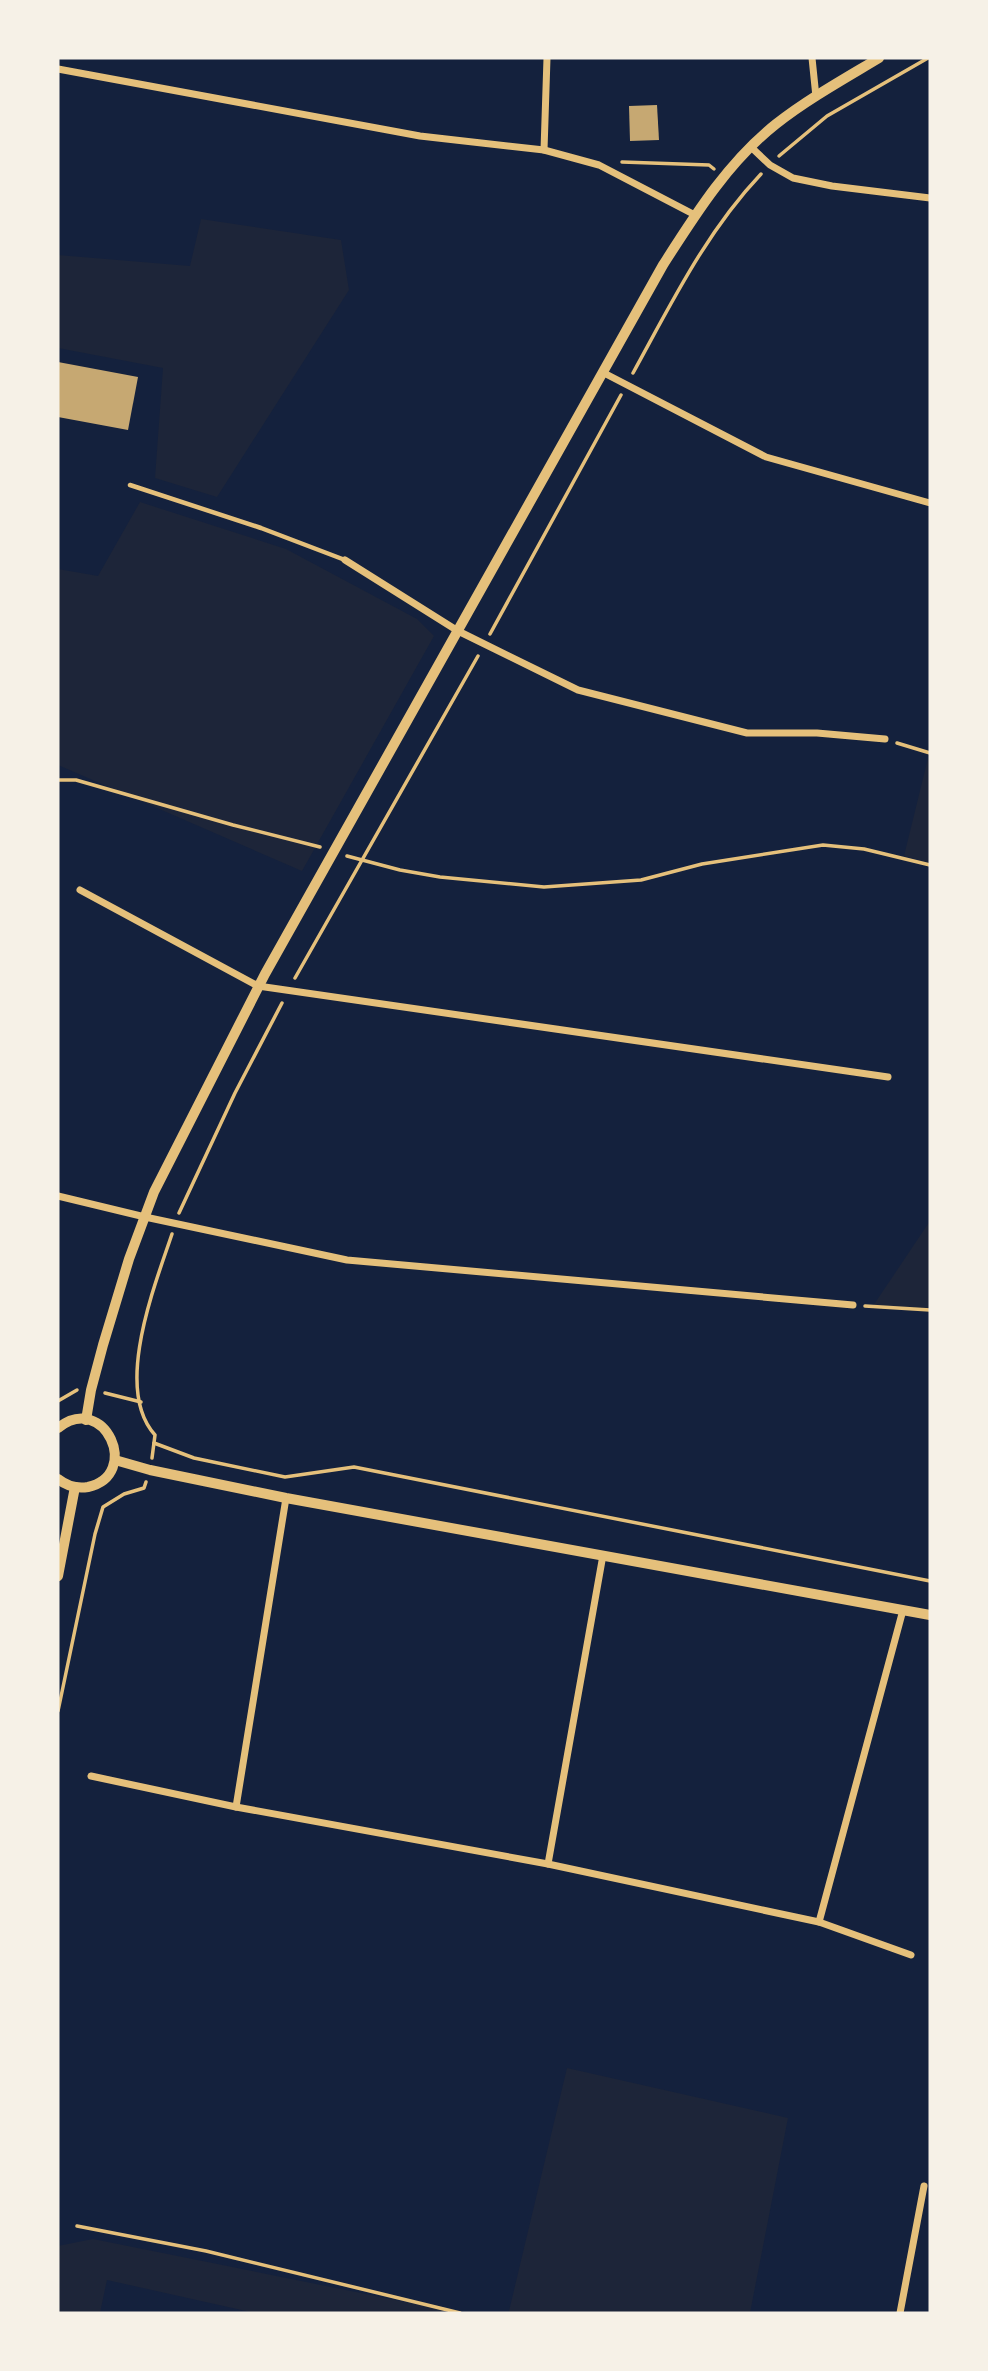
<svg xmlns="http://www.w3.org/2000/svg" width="988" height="2371" font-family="'Titillium Web',sans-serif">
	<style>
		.green { fill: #1d2539 }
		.building { fill: #c6a872 }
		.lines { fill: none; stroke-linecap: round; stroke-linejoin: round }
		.path { stroke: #e5c07b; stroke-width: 3.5 }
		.service { stroke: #e5c07b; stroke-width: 4.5 }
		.minor { stroke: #e5c07b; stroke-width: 7 }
		.tertiary { stroke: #e5c07b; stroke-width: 10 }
	</style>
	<rect width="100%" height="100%" fill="#14213d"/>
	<g class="green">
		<polygon points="201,219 341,240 349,290 217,497 155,478 163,368 58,348 58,255 190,266"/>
		<polygon points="140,502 286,549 417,619 434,636 302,871 58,765 58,569 98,576"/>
		<polygon points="930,750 930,863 904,856"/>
		<polygon points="930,1221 930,1310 873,1306"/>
		<polygon points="567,2068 788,2118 750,2313 510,2313 509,2311"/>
		<polygon points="93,2239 460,2313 255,2313 107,2280 100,2313 58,2313 58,2246"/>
	</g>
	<g class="building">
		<polygon points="657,105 659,140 630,141 629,106"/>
		<polygon points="58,362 138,377 128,430 58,417"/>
	</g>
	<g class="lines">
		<g class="path">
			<polyline points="779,156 827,116 928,58"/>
			<polyline points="622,162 709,165 714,169"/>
			<path d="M633,373C671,304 706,232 761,174"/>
			<polyline points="490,634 621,395"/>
			<polyline points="897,743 930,753"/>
			<polyline points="58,780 76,780 233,825 320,847"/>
			<polyline points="347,856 400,870 440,877 544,887 641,880 702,864 823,845 864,849 930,865"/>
			<polyline points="295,978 478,656"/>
			<polyline points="179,1213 235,1093 282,1003"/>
			<polyline points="865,1306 930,1310"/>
			<polyline points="105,1393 141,1402"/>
			<polyline points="58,1401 77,1390"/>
			<polyline points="154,1443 194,1458 285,1477 354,1467 930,1581"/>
			<path d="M152,1458L155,1435C113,1389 155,1285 172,1234"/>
			<polyline points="58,1711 95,1534 103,1507 124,1494 144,1488 146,1482"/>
			<polyline points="77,2226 206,2251 460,2313"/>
		</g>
		<polyline class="service" points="130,485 261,528 345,560"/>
		<g class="minor">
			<polyline points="812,58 816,97"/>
			<polyline points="58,69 420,136 544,150 599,165 695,215"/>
			<polyline points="752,148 770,165 793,178 832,186 930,198"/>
			<polyline points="544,150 547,58"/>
			<polyline points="604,373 766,457 930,503"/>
			<polyline points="345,560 458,631 578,690 747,733 817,733 885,739"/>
			<polyline points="80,890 258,986 888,1077"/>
			<polyline points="58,1196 145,1217 347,1260 853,1305"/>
			<polyline points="91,1776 236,1807 548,1864 819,1922 911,1955"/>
			<polyline points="236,1807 286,1498"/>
			<polyline points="548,1864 603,1555"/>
			<polyline points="819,1922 903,1610"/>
			<polyline points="900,2313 924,2186"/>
		</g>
		<g class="tertiary">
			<path d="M86,1420L91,1390L103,1345L129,1259L154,1192L265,974L663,265C695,215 728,162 776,124C808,99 844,79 879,58"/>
			<path d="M58,1428C105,1391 142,1475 88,1487C77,1489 67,1486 58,1479"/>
			<polyline points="115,1460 150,1470 286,1498 930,1615"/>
			<polyline points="58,1576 75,1487"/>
		</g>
	</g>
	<rect width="988" height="2371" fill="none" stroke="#f6f1e7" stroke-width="119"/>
</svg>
